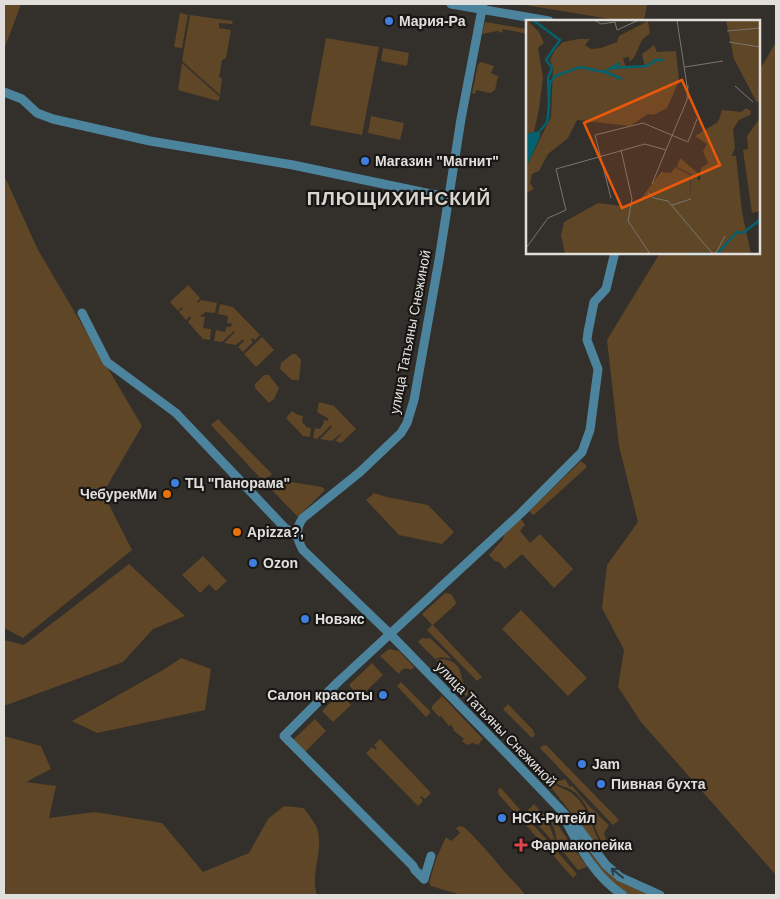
<svg xmlns="http://www.w3.org/2000/svg" width="780" height="899" font-family="Arial,sans-serif">
	<style>
		.green { fill: #5f4626 }
		.lines { fill: none; stroke-linecap: round; stroke-linejoin: round }
		.minor { stroke: #4c839d; stroke-width: 9 }
		.oneway { stroke: #2b3d45 }
		.shop-dot { fill: #3f7fe0; stroke: #191715; stroke-width: 2 }
		.food-dot { fill: #e8710a; stroke: #191715; stroke-width: 2 }
		.health-dot { fill: #e0444e; stroke: #191715; stroke-width: 2 }
		.labels { text-anchor: middle; dominant-baseline: central; stroke-width: 4.5; stroke-linejoin: round; paint-order: stroke }
		.poi-label { font-size: 14px; font-weight: bold; fill: #e1dfdc; stroke: #191715; text-anchor: start }
		.street-label { font-size: 14px; fill: #e1dfdc; stroke: #191715 }
		.district-label { font-size: 19px; font-weight: bold; letter-spacing: 1px; fill: #dad5cf; stroke: #191715 }
		.inset-river { fill: none; stroke: #03626d; stroke-width: 2.5 }
		.inset-road { fill: none; stroke: #797571; stroke-width: 1 }
		.view { fill: #e8590c; fill-opacity: 0.15; stroke: #e8590c; stroke-width: 2.5 }
		.inset-edge { fill: none; stroke: #e1dfdc; stroke-width: 2.5 }
	</style>
	<rect width="100%" height="100%" fill="#332f2a"/>
	<g class="green">
		<polygon points="4,4 21,4 4,50"/>
		<polygon points="519,4 647,4 644,21 622,21"/>
		<polygon points="180,13 188,15 182,48 174,47"/>
		<polygon points="190,15 233,21 232,24 219,23 219,28 231,30 226,58 222,60 219,77 222,78 220,95 182,61"/>
		<polygon points="485,22 527,29 527,34 503,29 502,33 497,31 482,34"/>
		<polygon points="326,38 379,47 362,135 310,125"/>
		<polygon points="776,42 776,875 641,722 618,687 624,650 602,608 607,565 638,522 619,446 607,340 660,253 759,252 759,71"/>
		<polygon points="383,48 409,53 407,66 381,61"/>
		<polygon points="481,62 494,66 491,73 498,76 495,90 490,93 476,90 475,94 472,93 478,64"/>
		<polygon points="182,63 220,97 218,101 178,90"/>
		<polygon points="371,116 404,123 400,140 368,133"/>
		<polygon points="4,175 38,250 142,426 103,493 132,550 23,638 4,628"/>
		<polygon points="188,285 200,298 197,302 198,303 201,300 217,303 215,313 206,312 200,316 205,317 203,328 211,329 210,340 203,339 188,322 191,318 190,316 186,320 179,312 183,308 182,307 178,311 170,302"/>
		<polygon points="220,304 233,307 260,335 255,340 252,338 251,340 253,342 243,352 238,347 244,341 243,339 236,345 224,343 235,332 234,331 222,342 214,341 216,330 225,332 226,327 230,327 233,324 227,323 228,316 218,314"/>
		<polygon points="262,337 274,350 256,367 244,354"/>
		<polygon points="292,354 296,354 301,360 299,380 292,380 280,369 281,363"/>
		<polygon points="264,375 269,375 279,388 274,399 269,403 255,388 255,384"/>
		<polygon points="319,402 334,406 356,429 341,443 335,441 341,435 340,434 332,441 320,439 332,427 331,425 317,439 313,438 315,428 320,429 324,423 323,420 327,421 329,419 317,412"/>
		<polygon points="292,411 298,415 303,416 302,422 307,427 311,428 310,437 303,436 286,418"/>
		<polygon points="218,419 272,474 263,481 211,425"/>
		<polygon points="581,461 586,465 586,468 536,513 533,515 529,511"/>
		<polygon points="275,477 278,480 322,487 325,490 298,517 266,484"/>
		<polygon points="374,493 387,497 428,505 454,532 442,544 399,535 366,500"/>
		<polygon points="519,520 522,520 525,525 520,531 530,543 540,534 573,569 554,588 522,554 505,569 498,561 496,562 489,555 503,539 504,535"/>
		<polygon points="203,556 227,581 216,591 209,584 200,593 182,575"/>
		<polygon points="129,564 185,616 153,629 123,662 4,706 4,640 24,645"/>
		<polygon points="445,593 451,594 456,602 455,605 433,625 482,677 477,681 427,630 432,625 422,614"/>
		<polygon points="521,610 587,678 568,696 502,629"/>
		<polygon points="422,638 427,639 430,638 452,659 442,657 435,659 418,642"/>
		<path d="M389,649L399,651L414,667L411,670C406,667 401,669 399,674L380,656Z"/>
		<polygon points="181,658 211,669 205,710 97,733 72,721 163,670"/>
		<path d="M442,659C467,662 457,679 469,693L466,696L450,674L436,660Z"/>
		<polygon points="372,663 383,675 360,697 349,685"/>
		<polygon points="401,682 431,712 426,717 397,686"/>
		<polygon points="340,693 351,705 333,722 322,711"/>
		<polygon points="442,696 483,739 478,745 473,743 467,745 462,741 464,739 453,730 454,729 451,725 449,726 441,716 439,717 432,709 432,706"/>
		<polygon points="508,704 533,730 535,735 532,738 503,709"/>
		<polygon points="315,719 326,731 304,753 292,741"/>
		<path d="M4,736L41,746L51,769L26,782L56,786L49,818L95,812L162,823L203,872L249,853L268,819L284,806L304,808C308,815 317,824 318,832C323,853 310,875 317,895H4Z"/>
		<polygon points="380,739 431,793 425,799 421,796 420,797 423,801 418,806 366,753 372,747 376,750 377,749 374,745"/>
		<polygon points="546,745 619,820 613,825 540,748 542,746"/>
		<path d="M565,779L570,787L572,786L590,807L598,814L600,817L609,825L604,833L607,843L604,845C592,828 591,803 572,790C567,787 560,786 554,782L556,780L560,781Z"/>
		<path d="M553,783C559,788 568,789 574,795C591,810 591,830 603,847L600,850L550,786Z"/>
		<polygon points="500,787 577,874 573,878 499,795 498,791"/>
		<polygon points="534,804 543,814 545,814 557,846 539,826 540,825 526,812"/>
		<polygon points="548,811 587,867 578,870 564,853 563,853 558,849 555,831 547,812"/>
		<path d="M460,826L464,827C477,839 488,852 499,865C507,876 518,884 525,895H461L431,886L429,883L436,859L446,837L451,841L460,833L456,828Z"/>
		<path d="M579,836L605,870L653,895C647,895 639,896 633,895C609,891 591,854 579,836Z"/>
	</g>
	<g class="lines">
		<g class="minor">
			<polyline points="451,4 549,21"/>
			<path d="M483,4L461,119L439,260L414,400L407,423L401,433L360,472L303,518C295,529 296,538 303,550L390,634L516,763L579,829L606,865L620,877L660,895"/>
			<polyline points="4,92 22,99 37,113 53,119 150,141 293,165 431,194 449,196"/>
			<polyline points="82,313 107,362 176,413 285,528 296,536"/>
			<path d="M565,819C579,847 596,878 623,895"/>
			<polyline points="424,879 415,870 413,866 284,736 338,682 521,513 582,452 590,430 598,369 587,340 588,332 594,302 606,289 615,252"/>
			<polyline points="424,879 431,856"/>
		</g>
	</g>
	<defs><path id="oneway-shaft" d="M-6 0H5M1.5-3L5.5 0L1.5 3" fill="none" stroke-width="1.6" stroke-linecap="round" stroke-linejoin="round" transform="scale(1.25)"/></defs>
	<use class="oneway" href="#oneway-shaft" transform="translate(617 873) rotate(-142)"/>
	<g class="shop-dot">
		<circle cx="389" cy="21" r="5"/>
		<circle cx="365" cy="161" r="5"/>
		<circle cx="175" cy="483" r="5"/>
		<circle cx="253" cy="563" r="5"/>
		<circle cx="305" cy="619" r="5"/>
		<circle cx="383" cy="695" r="5"/>
		<circle cx="582" cy="764" r="5"/>
		<circle cx="601" cy="784" r="5"/>
		<circle cx="502" cy="818" r="5"/>
	</g>
	<g class="food-dot">
		<circle cx="167" cy="494" r="5"/>
		<circle cx="237" cy="532" r="5"/>
	</g>
	<path class="health-dot" d="M518.5 837.5h5v5h5v5h-5v5h-5v-5h-5v-5h5z"/>
	<g class="labels">
		<g class="poi-label">
			<text x="399" y="21">Мария-Ра</text>
			<text x="375" y="161">Магазин "Магнит"</text>
			<text x="185" y="483">ТЦ "Панорама"</text>
			<text x="157" y="494" text-anchor="end">ЧебурекМи</text>
			<text x="247" y="532">Apizza?,</text>
			<text x="263" y="563">Ozon</text>
			<text x="315" y="619">Новэкс</text>
			<text x="373" y="695" text-anchor="end">Салон красоты</text>
			<text x="592" y="764">Jam</text>
			<text x="611" y="784">Пивная бухта</text>
			<text x="512" y="818">НСК-Ритейл</text>
			<text x="531" y="845">Фармакопейка</text>
		</g>
		<g class="street-label">
			<text transform="translate(410 332) rotate(-79)">улица Татьяны Снежиной</text>
			<text transform="translate(496 724) rotate(46)">улица Татьяны Снежиной</text>
		</g>
		<g class="district-label">
			<text x="399" y="198">ПЛЮЩИХИНСКИЙ</text>
		</g>
	</g>
	<g transform="translate(526 20)">
		<rect width="234" height="234" fill="#332f2a"/>
		<path d="M1,0L13,12L18,23L12,28L17,57L13,89L8,112L3,113L0,119ZM200,0H234V83L230,81L208,39ZM122,1L124,13L116,20L109,36L104,42L103,37L97,38L100,48L119,47L116,34L128,25L131,32L150,31L153,61L141,88L128,95L122,94L104,106L51,100L42,118L22,134L13,151L6,154L4,163L8,169L0,173V147L25,97L27,48L24,40L29,30L37,22L53,19H64L59,25L65,29L75,28L91,22L93,16ZM220,88L225,91L224,95L213,100L207,109L209,127L206,136H210L216,192L225,234H39L35,215L38,202L72,183L96,186L113,181L135,152L145,153L149,147L164,155V175L165,154L151,147L154,138L173,154L171,160H174L175,148L182,143L177,131L181,124L169,116L192,102L196,90L215,92ZM234,98V191L226,193L217,130L222,129L221,116Z" fill="#5f4626"/>
		<path d="M14,111V117L0,147V119L3,113Z" fill="#03626d"/>
		<path class="inset-river" d="M7,0L34,20L20,40L26,48L22,58L23,87L21,102L14,111M85,48L121,46L130,40H138M79,52L96,59M22,99L24,63L29,56L54,47L78,52L94,43M164,234H183M191,234L211,212L217,213L234,200"/>
		<path class="inset-road" d="M68,0L75,4L89,2L91,10L113,0M151,0L163,79M201,11L234,8M203,22L234,27M159,47L197,41M209,66L227,82M95,130L106,179L102,201L124,234M126,164L140,130M122,173L128,178L142,181L186,233H190L199,216M85,178L69,115L117,103L162,122L171,99M146,185L165,179M0,228L22,198L40,190L30,149L119,124L140,130L161,80L162,65"/>
		<path class="view" d="M156,60L194,145L96,188L58,103Z"/>
		<rect width="234" height="234" class="inset-edge"/>
	</g>
	<rect width="780" height="899" fill="none" stroke="#e1dfdc" stroke-width="10"/>
</svg>
